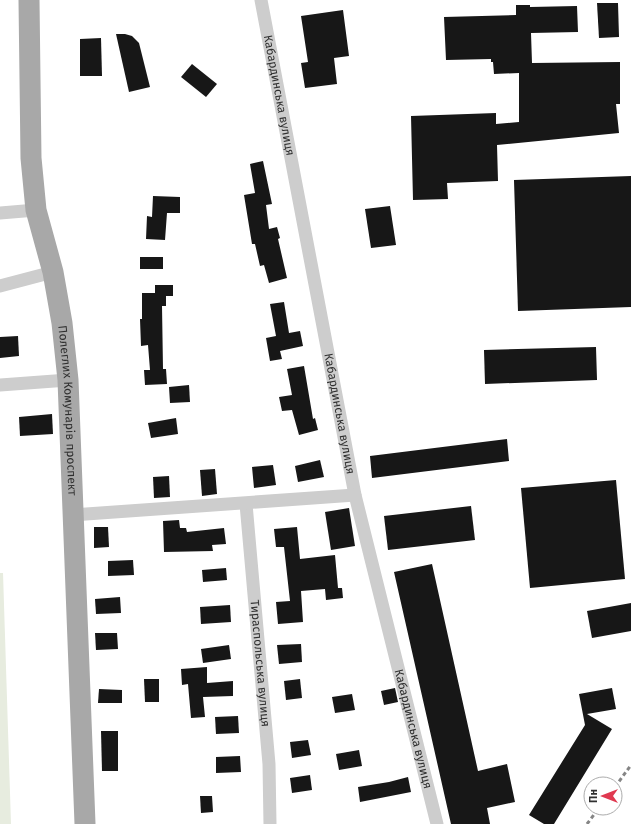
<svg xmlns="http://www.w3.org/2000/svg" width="631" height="824" font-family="'Fira Sans',sans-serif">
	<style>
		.green { fill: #e7ecdf }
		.building { fill: #171717 }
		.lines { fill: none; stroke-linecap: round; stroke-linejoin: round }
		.street { stroke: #cdcdcd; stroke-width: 13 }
		.primary { stroke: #a8a8a8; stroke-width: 21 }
		.rail { stroke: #858585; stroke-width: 3; stroke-dasharray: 4 3; stroke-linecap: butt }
		.labels { text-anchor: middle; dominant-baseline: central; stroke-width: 4; stroke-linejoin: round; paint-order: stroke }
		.street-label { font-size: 12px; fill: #303030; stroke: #fff }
	</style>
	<rect width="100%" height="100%" fill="#fff"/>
	<polygon class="green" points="0,573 3,573 11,824 0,824"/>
	<g class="building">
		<polygon points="597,3 618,3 619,37 599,38"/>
		<polygon points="516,5 530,5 530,7 577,6 578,32 531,33 532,63 620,62 620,104 616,104 619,133 497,145 498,181 447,183 448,199 413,200 411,116 496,113 496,124 519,122 519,73 494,74 493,62 491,62 491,59 446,60 444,17 516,15"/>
		<polygon points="343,10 349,56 334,58 337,84 305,88 301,63 308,62 301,16"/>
		<polygon points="116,34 125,34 132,36 139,43 150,87 129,92"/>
		<polygon points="101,38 102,76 80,76 80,39"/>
		<polygon points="192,64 217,84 206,97 181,77"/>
		<polygon points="263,161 272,204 266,205 269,229 277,227 280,238 278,239 287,278 269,283 264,265 260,266 255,244 252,244 244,195 255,193 250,164"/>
		<polygon points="631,176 631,307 518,311 514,180"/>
		<polygon points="153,196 180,197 180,213 167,213 165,240 146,239 147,216 152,217"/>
		<polygon points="390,206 396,245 371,248 365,209"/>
		<rect x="140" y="257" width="23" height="12"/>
		<polygon points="155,285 173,285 173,296 166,296 166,306 162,306 163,369 166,369 167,384 145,385 144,370 150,370 148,345 141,346 140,319 142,319 142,293 155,293"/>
		<polygon points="284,302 289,333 300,331 303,346 280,351 282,359 270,361 266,338 276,336 270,304"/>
		<polygon points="18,336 19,356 0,358 0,337"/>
		<polygon points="596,347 597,380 485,384 484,350"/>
		<polygon points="304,366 313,419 315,418 318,430 299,435 292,410 282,411 279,397 292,395 287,369"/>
		<polygon points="189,385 190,402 170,403 169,387"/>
		<polygon points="52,414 53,434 20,436 19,417"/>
		<polygon points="176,418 178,434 151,438 148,423"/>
		<polygon points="507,439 509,461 372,478 370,456"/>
		<polygon points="320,460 324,477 298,482 295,466"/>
		<polygon points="273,465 276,485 254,488 252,467"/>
		<polygon points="215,469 217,494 202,496 200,470"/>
		<polygon points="169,476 170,497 154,498 153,477"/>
		<polygon points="616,480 625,579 530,588 521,488"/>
		<polygon points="471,506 475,540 388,550 384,516"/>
		<polygon points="349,508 355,546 331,550 325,512"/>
		<polygon points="179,520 180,528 186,528 187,532 224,528 226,544 212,545 213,551 164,552 163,521"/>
		<polygon points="94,527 108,527 109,547 94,548"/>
		<polygon points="297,527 300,559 335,555 338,588 342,588 343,598 326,600 325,589 301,591 303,622 278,624 276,602 290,601 284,547 276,547 274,529"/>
		<polygon points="133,560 134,575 108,576 108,561"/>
		<polygon points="432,564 478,771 507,764 515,802 487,808 490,824 451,824 394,572"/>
		<polygon points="226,568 227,580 203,582 202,570"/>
		<polygon points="120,597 121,613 96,614 95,599"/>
		<polygon points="631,603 631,631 592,638 587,611"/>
		<polygon points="230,605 231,622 201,624 200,607"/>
		<polygon points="95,633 117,633 118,649 96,650"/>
		<polygon points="301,644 302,662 279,664 277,645"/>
		<polygon points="229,645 231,659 203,663 201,649"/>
		<polygon points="207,667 207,683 233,681 233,696 203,697 205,717 191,718 188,684 182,685 181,669"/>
		<polygon points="144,679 159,679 159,702 145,702"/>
		<polygon points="300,679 302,698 286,700 284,681"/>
		<polygon points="395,688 398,702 384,705 381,691"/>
		<polygon points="612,688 616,709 587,714 612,729 554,824 544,824 529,815 585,725 579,694"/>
		<polygon points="99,689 122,690 122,703 98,703"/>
		<polygon points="352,694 355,710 335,713 332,697"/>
		<polygon points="238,716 239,733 216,734 215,717"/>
		<polygon points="101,731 118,731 118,771 102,771"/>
		<polygon points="308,740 311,755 292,758 290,742"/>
		<polygon points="359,750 362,766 339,770 336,754"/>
		<polygon points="240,756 241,772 216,773 216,757"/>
		<polygon points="310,775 312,790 292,793 290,778"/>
		<polygon points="408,777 411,792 360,802 358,787 389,782"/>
		<polygon points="200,796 212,796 213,812 201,813"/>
	</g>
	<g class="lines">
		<g class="street">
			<path id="s1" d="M261,0L355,495L437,824"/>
			<polyline points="0,213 36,210"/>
			<polyline points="0,286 53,272"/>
			<polyline points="0,385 68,380"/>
			<path id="s2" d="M246,504L269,764L270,824"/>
			<polyline points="72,515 355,495"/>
		</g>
		<path class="primary" id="s3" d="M29,0L31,158L36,210L53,272L62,323L68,380L85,824"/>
		<g class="rail">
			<polyline points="615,787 631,765"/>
			<polyline points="587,824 599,808"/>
		</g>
	</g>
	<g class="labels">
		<g class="street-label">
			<text stroke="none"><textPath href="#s1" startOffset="97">Кабардинська вулиця</textPath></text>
			<text stroke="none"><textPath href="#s3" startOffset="414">Полеглих Комунарів проспект</textPath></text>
			<text stroke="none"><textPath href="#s1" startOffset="421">Кабардинська вулиця</textPath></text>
			<text stroke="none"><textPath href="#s2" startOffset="160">Тираспольська вулиця</textPath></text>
			<text stroke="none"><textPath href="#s1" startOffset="745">Кабардинська вулиця</textPath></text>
		</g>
	</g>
	<g transform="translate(603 796) rotate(270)"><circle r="19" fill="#ffffff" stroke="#acacac"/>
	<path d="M0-3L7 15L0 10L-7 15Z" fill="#e03950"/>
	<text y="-6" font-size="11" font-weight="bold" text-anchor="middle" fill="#303030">Пн</text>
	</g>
</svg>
